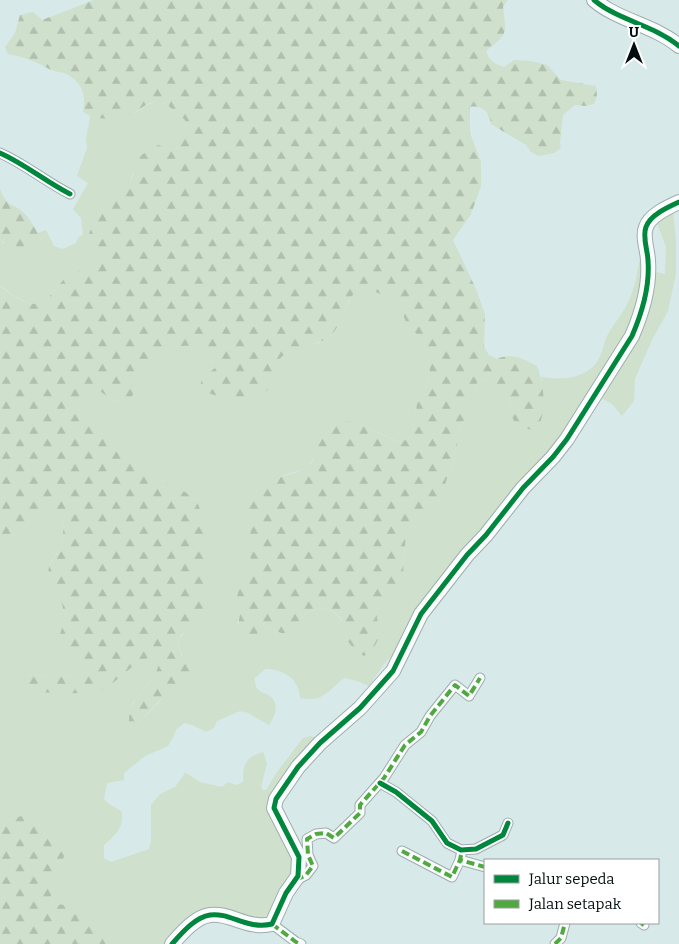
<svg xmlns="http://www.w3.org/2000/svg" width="679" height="944" font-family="Bitter,serif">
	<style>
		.green { fill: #cfe0cc }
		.forest { fill: url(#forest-firs) }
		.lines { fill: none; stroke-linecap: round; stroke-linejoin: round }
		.street-casing { stroke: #a0adad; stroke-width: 11 }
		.secondary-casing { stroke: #a0adad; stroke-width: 16 }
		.street { stroke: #f9fcfc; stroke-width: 9 }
		.secondary { stroke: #f9fcfc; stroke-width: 14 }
		.quiet { stroke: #50a841; stroke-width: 4; stroke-dasharray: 8 4; stroke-linecap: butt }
		.cycleway-casing { stroke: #fff; stroke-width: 8 }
		.cycleway { stroke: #00873e; stroke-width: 5 }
	</style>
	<defs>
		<pattern id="forest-firs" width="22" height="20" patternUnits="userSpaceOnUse" patternTransform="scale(1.25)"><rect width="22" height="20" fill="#cfe0cc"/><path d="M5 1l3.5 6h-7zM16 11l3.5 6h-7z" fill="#b0bfae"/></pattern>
	</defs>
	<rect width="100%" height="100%" fill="#d8e9e9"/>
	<g class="green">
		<path d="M159,101L174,109L185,120C185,125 187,132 186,136C183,151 148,163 135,168L129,184L115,192L99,254L95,262L65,278L43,304C26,306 13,295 0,285V239L3,243L41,240L37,233L46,230L54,246L63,249L76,243L78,238L83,234L81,218L73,209L88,183L77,176L87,148L86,140L90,116C103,118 117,119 130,115C140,111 147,103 159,101Z"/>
		<path d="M673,210L676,241V274L668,311L652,340L635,379L634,401L622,416L612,404L601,398L554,450L410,622L405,636L398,649L384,664L369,686L357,681L344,678C328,691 322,703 300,698C299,679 284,669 265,669L254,679C255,680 256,686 256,687C259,692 265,693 270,696C280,704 275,716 269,725L248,713L240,711L217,721L214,728L206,732L192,725L184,723L176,730L173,738L168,746L145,756L124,773V780L107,783L104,799C109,806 116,807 122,812C123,830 116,834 104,845V858L111,862L149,849L151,841V805L160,794L175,787L185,773C191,775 194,779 200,782C207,784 215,785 222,787L228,782L236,785L243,782C243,765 244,758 263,752L267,763L261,787L263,790H266L277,772L303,738L311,736L319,740L271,803L292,857C293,860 294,862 294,865C292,875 272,915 263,918C253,922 231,915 221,912L166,944H107L79,907L53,904L51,896L65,853L55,840L47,837L37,820L29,814L10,819L0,818V541L22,531L39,511L48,513L64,521L62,545L49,565L48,573L62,603L65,619L59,637L91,669L86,676L78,677L26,675L104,689C119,676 134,660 154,656L159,663L157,672L132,704L135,727L191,669C172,641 175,639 201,620L192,497L156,478L143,465L128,455L110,432L87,418L82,412L81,404L91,391L98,390L113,400L129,402C142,380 152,347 182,346C188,346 192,345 197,348C206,353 211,358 215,368L202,378L200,386L273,381L275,365L280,358L296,346L319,343L333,334L354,292L361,287L399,300L408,328L421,337L424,344L430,367L428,383L418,395L413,434L402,443L355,422L315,456C306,475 290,470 276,479C264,487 253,499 243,509C249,526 256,544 250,563C246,575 239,585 238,597L244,602L237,624L252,636L267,627L281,633H288C300,620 315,600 333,612C339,616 340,618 343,624L380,636L376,611L402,590L406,531C412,525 421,524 427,519C439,511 443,489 448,476L452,472L460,429L474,398L477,383L484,380L500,385L512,405L510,413L543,390L541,377C555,379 572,380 586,372C603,362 601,348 608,334C613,325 620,317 625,308C633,294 637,278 639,261L645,263L646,270L665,274L666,247L657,223L664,215Z"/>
	</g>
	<g class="forest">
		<path d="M94,0H508L503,6C506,35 509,33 486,51C489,61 495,64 504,67L514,60L531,61L547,65L561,80L596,86L597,96L594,104L585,106L575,105L563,115L560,143L561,148L554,153L539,156L531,152L526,145L491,124C489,111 482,105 470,107V133L481,162V186L471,214L453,240L476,289L485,314L484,347L489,355L497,359C513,352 522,359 537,366C544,386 548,412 536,431L528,429L514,421L510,413L512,405L500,385L484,380L477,383L474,398L460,429L452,472L448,476C443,489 439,511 427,519C421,524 412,525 406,531L402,590L376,611L380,636L372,651L364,656C356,652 346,641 343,632C341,627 344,622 340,617C339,616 335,613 334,612C315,600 300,619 289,633H281L267,627C263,629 258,634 253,636C229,643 241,611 244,602L237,597L239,589L250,562L252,547L250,530L243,509L247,494L277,478L298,472L312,463L315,456L314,447L329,424L346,421L355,422L401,443L413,434L418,395L428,383L430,367L424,344L421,337L408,328L398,300L361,287C345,298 345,319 333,333C322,347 302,342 288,352C271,364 279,365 273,381C266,400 244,401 227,398C216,395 207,395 200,386L202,378L215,368C211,358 206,353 197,348C192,345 188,346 182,346C152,347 142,380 129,402L113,400L98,390L91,391L81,404L82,412L87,418L110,432L128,455L143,465L156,478L185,492L192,497L198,504L207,528L208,605L201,620L181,635L178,645L181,654L191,669L182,683L157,703L135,727L129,721C129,695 155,686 159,663L154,656C132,661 121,680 102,690C94,694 53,694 44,692C36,691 29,688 22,683L26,675L78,677L86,676L91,669L59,644V637L65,619L62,603L48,573L49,566L62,545L64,521L48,513L39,511L22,531L0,541V286C13,296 26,306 43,304L65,278L95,262L99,254L87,242C90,224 102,209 114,194C117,190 122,188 127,185C134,180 135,168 135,159L158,145L175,150C187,140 186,135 185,120C177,113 170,105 160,102C150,99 140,110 132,114C117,120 96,121 83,112C87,95 81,80 64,73C59,72 54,71 49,69C35,61 24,57 8,54L5,47L15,33L20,15L33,12L42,20Z"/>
		<path d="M0,189C8,209 11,201 24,213C32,221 36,230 41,240C40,241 37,246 35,247C27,253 6,246 0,239Z"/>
		<polygon points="29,814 37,820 47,837 55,840 63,846 65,853 51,896 53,904 79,906 107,944 0,944 0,818 10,819"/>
	</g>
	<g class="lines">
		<defs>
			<g id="street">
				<path d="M0,153C25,164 46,182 70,194"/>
				<polyline points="380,783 396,792 432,821 447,843 461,850 476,849 503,835 508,823"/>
				<polyline points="402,851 452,877 460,860"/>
				<polyline points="461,855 460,860 485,867"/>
				<polyline points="296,880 306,875 313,866 308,855 307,839 316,834 326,833 334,838 360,813 360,805 384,778 405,745 421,732 430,716 455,685 469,696 480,678"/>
				<polyline points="641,923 644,925"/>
				<polyline points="272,924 296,942 301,944"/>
				<polyline points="555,944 561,938 565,923"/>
			</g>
			<g id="secondary">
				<path d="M594,0C619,21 654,25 679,46"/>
				<path d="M172,944C181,934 195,917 210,915C230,912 247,930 272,924L286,893L298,876L299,857L274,808L276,799L298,767L320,743L360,708L393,671L421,614L467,555L486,535L523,488L553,457L567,439L632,336C642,313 650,287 648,261C648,251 642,237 646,227C650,215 668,207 679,202"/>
			</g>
		</defs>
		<use href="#street" class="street-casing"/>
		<use href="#secondary" class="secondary-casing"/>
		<use href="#street" class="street"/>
		<use href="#secondary" class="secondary"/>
		<g class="quiet">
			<polyline points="402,851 452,877 460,860"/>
			<polyline points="461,855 460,860 485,867"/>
			<polyline points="296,880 306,875 313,866 308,855 307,839 316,834 326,833 334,838 360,813 360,805 384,778 405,745 421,732 430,716 455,685 469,696 480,678"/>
			<polyline points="641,923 644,925"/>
			<polyline points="272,924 296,942 301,944"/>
			<polyline points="555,944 561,938 565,923"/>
		</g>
		<defs>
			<g id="cycleway">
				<path d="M594,0C619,21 654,25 679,46"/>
				<path d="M0,153C25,164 46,182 70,194"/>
				<polyline points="380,783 396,792 432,821 447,843 461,850 476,849 503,835 508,823"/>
				<path d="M172,944C181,934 195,917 210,915C230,912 247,930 272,924L286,893L298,876L299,857L274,808L276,799L298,767L320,743L360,708L393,671L421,614L467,555L486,535L523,488L553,457L567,439L632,336C642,313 650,287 648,261C648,251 642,237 646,227C650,215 668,207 679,202"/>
			</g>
		</defs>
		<use href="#cycleway" class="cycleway-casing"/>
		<use href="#cycleway" class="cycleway"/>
	</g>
	<rect x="484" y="859" width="175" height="65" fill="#ffffff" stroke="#9b9f9f"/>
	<rect x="494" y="875" width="25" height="8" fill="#00873e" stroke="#9b9f9f"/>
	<text x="529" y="884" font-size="15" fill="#040e0e">Jalur sepeda</text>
	<rect x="494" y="900" width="25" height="8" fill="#50a841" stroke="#9b9f9f"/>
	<text x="529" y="909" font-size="15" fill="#040e0e">Jalan setapak</text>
	<g transform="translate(634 45)" stroke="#ffffff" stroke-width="4" paint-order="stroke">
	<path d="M0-4L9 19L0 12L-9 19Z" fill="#040e0e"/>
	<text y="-8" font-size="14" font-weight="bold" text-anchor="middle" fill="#040e0e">U</text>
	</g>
</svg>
